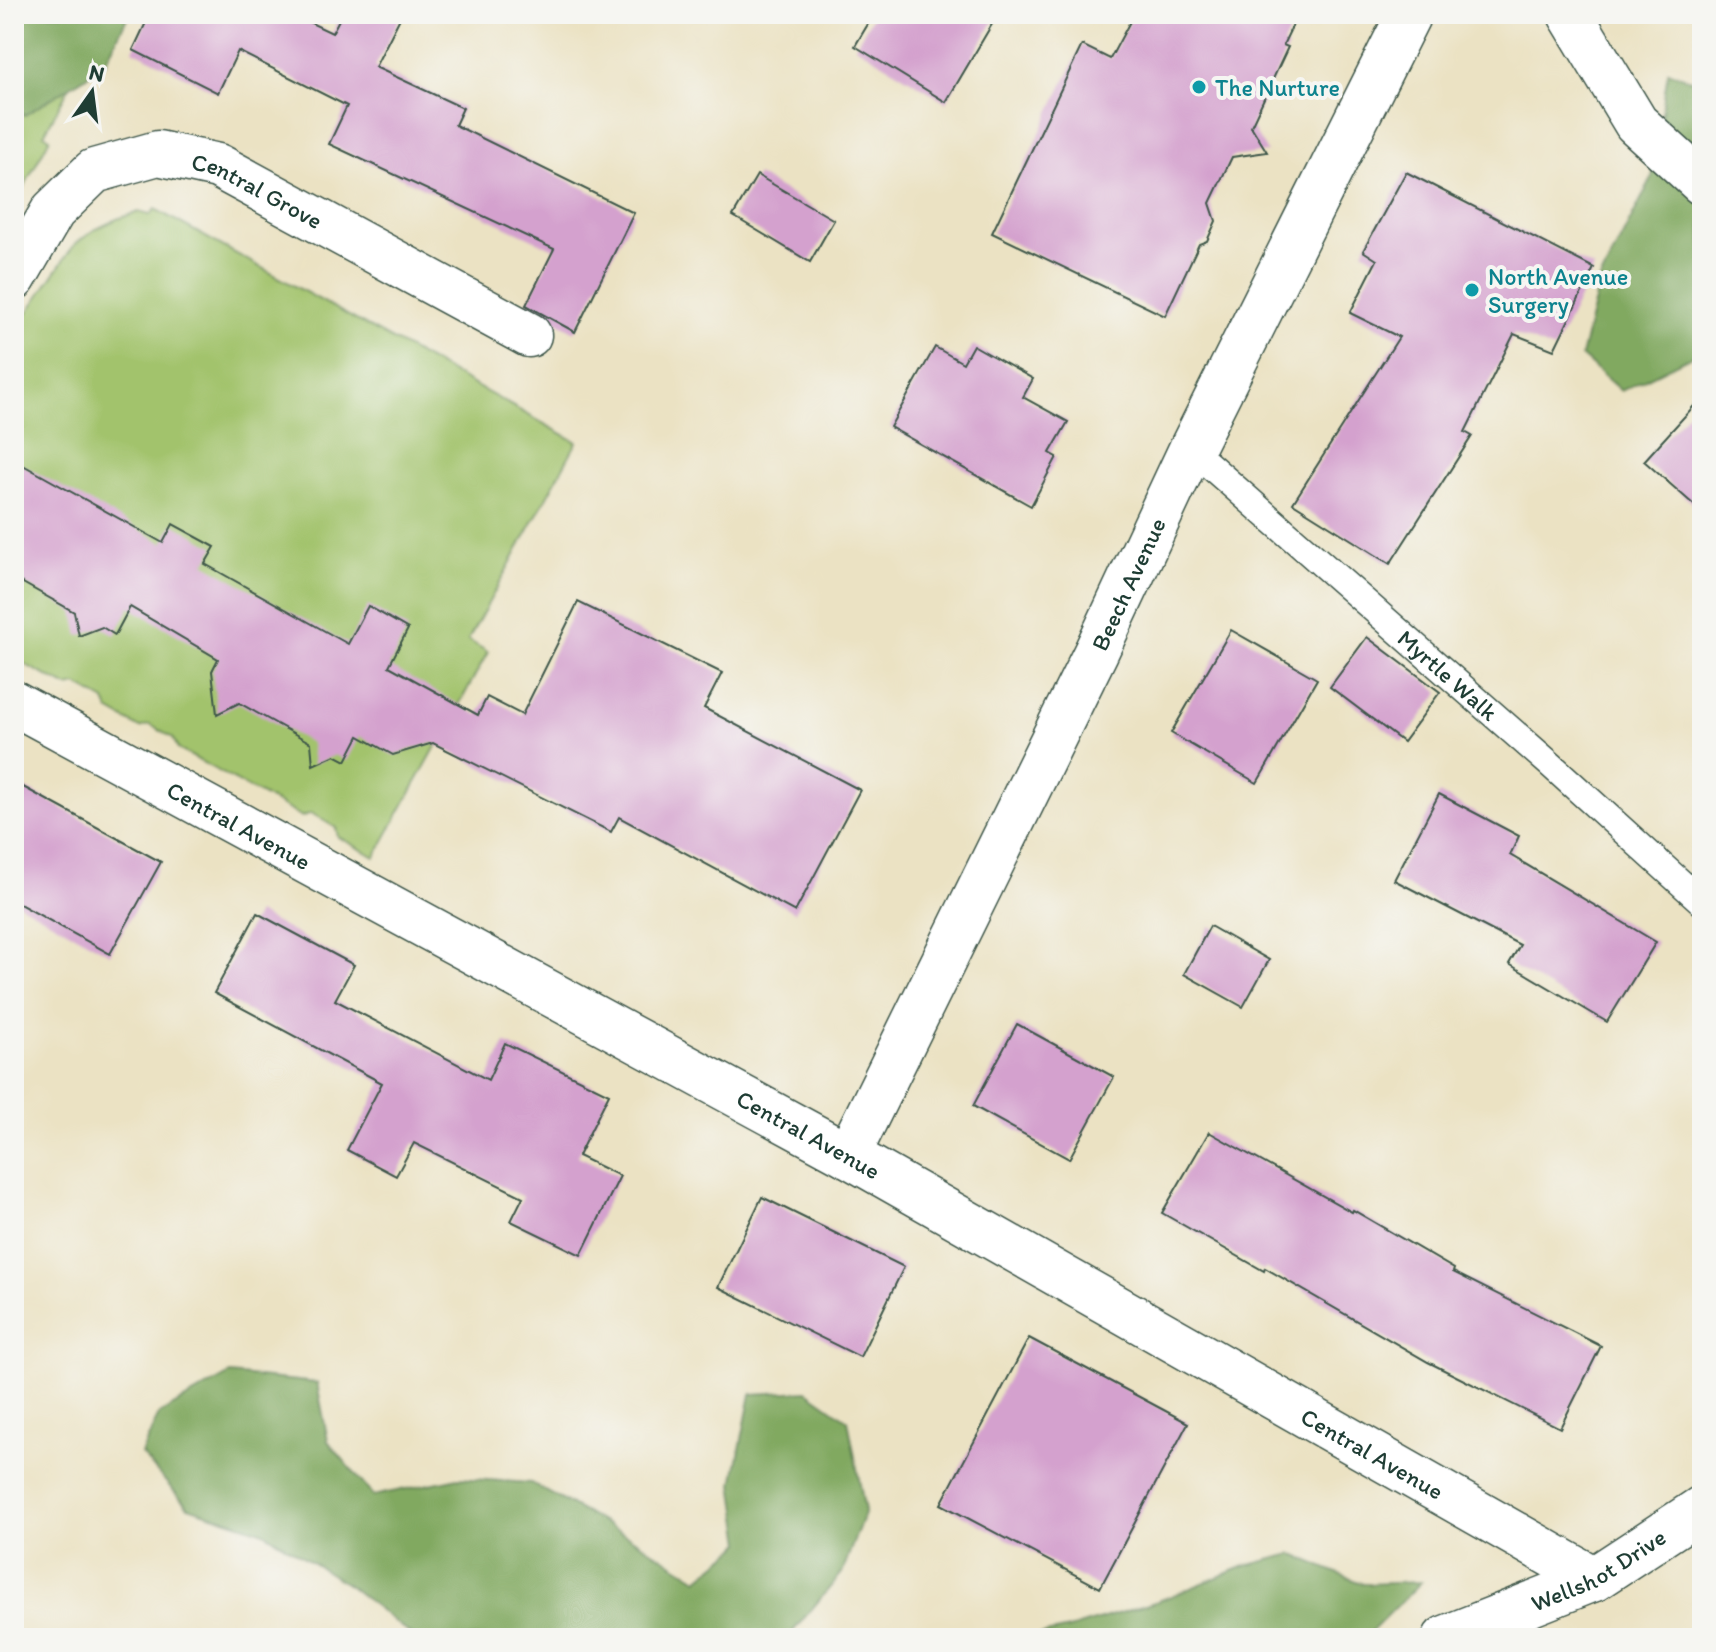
<svg xmlns="http://www.w3.org/2000/svg" width="1716" height="1652" font-family="Itim,sans-serif">
	<style>
		.green { fill: #a2c36c; stroke: #608050; stroke-width: 2 }
		.forest { fill: #81a960; stroke: #50734a; stroke-width: 2 }
		.building { fill: #d4a1ce }
		.lines { fill: none; stroke-linecap: round; stroke-linejoin: round }
		.lane-casing { stroke: #3e5649; stroke-width: 29 }
		.street-casing { stroke: #3e5649; stroke-width: 47 }
		.lane { stroke: #fff; stroke-width: 26 }
		.street { stroke: #fff; stroke-width: 44 }
		.culture-dot { fill: #0f9aa8; stroke: #f6f6f2; stroke-width: 3 }
		.labels { text-anchor: middle; dominant-baseline: central; stroke-width: 8; stroke-linejoin: round; paint-order: stroke }
		.culture-label { font-size: 24px; fill: #0d838f; stroke: #f6f6f2; text-anchor: start }
		.street-label { font-size: 24px; fill: #1f3d34; stroke: #f6f6f2 }
	</style>
	<rect width="100%" height="100%" fill="#f6f6f2"/>
	<filter id="ink" filterUnits="userSpaceOnUse"><feTurbulence type="fractalNoise" baseFrequency=".0125" numOctaves="2"/><feDisplacementMap in="SourceGraphic" scale="16" xChannelSelector="R" yChannelSelector="G"/><feConvolveMatrix kernelMatrix="1 2 1 2 8 2 1 2 1" color-interpolation-filters="sRGB"/></filter>
	<filter id="wash" filterUnits="userSpaceOnUse"><feTurbulence type="fractalNoise" baseFrequency=".006" numOctaves="4" result="noise"/><feDisplacementMap in="SourceGraphic" scale="32" xChannelSelector="R" yChannelSelector="G"/><feGaussianBlur stdDeviation="1.8" result="paint"/><feColorMatrix in="noise" values="0 0 0 0 0 0 0 0 0 0 0 0 0 0 0 0 0 1.4 0 .05"/><feComposite in="paint" operator="in"/></filter>
	<g filter="url(#wash)">
		<rect width="100%" height="100%" fill="#ebe2c3"/>
		<g class="green">
			<polygon points="14,14 109,14 44,134 50,138 14,206"/>
			<polygon points="155,209 577,442 468,640 488,652 375,857 338,837 336,828 311,813 302,817 178,749 173,738 150,725 140,728 109,710 105,701 77,685 68,687 14,659 14,332 74,245 94,230 117,219 139,212 150,215"/>
		</g>
		<g class="forest">
			<polygon points="14,14 129,14 104,65 25,115 14,113"/>
			<polygon points="1668,71 1702,84 1702,351 1621,391 1581,356 1600,280 1652,178"/>
			<polygon points="230,1374 317,1383 328,1441 373,1496 458,1478 531,1483 635,1540 698,1579 742,1543 733,1484 751,1394 807,1391 848,1420 865,1511 842,1573 790,1635 784,1638 415,1638 351,1587 264,1532 188,1507 141,1454 159,1414"/>
			<polygon points="1292,1554 1363,1584 1421,1582 1365,1638 1026,1638 1069,1629 1161,1600 1245,1566"/>
		</g>
		<g id="blocks">
			<g class="building">
				<polygon points="150,14 292,14 332,33 342,14 402,14 375,67 463,108 455,125 634,213 575,332 526,305 554,249 329,144 347,106 238,51 218,93 133,50"/>
				<polygon points="874,14 998,14 946,102 855,46"/>
				<polygon points="1134,14 1298,14 1283,45 1288,47 1251,126 1267,152 1232,157 1210,203 1216,221 1207,241 1199,244 1165,316 992,233 1082,45 1110,59"/>
				<polygon points="1406,172 1594,268 1554,350 1514,334 1465,432 1472,436 1390,564 1293,503 1399,337 1350,313 1377,260 1363,251"/>
				<polygon points="757,175 834,220 810,262 733,216"/>
				<polygon points="973,345 1033,379 1023,397 1068,422 1050,453 1057,457 1031,506 890,427 935,347 963,363"/>
				<polygon points="1702,397 1702,512 1644,461"/>
				<polygon points="14,460 163,543 173,524 215,547 205,564 348,644 368,606 408,629 389,666 478,715 487,697 522,715 578,602 722,673 704,708 860,790 795,912 619,817 611,832 433,743 393,755 359,736 346,761 335,755 313,765 311,743 239,703 217,714 212,671 218,659 130,607 115,635 102,627 79,636 74,612 14,578"/>
				<polygon points="1231,630 1317,679 1257,783 1171,733"/>
				<polygon points="1367,637 1440,692 1403,742 1330,687"/>
				<polygon points="14,782 161,862 110,954 14,901"/>
				<polygon points="1439,794 1519,836 1510,855 1656,942 1607,1022 1509,964 1520,945 1394,880"/>
				<polygon points="257,913 354,965 335,1000 488,1080 505,1043 609,1094 578,1156 620,1176 581,1255 511,1221 523,1197 414,1143 396,1176 347,1150 382,1083 214,993"/>
				<polygon points="1210,926 1269,960 1243,1007 1184,974"/>
				<polygon points="1017,1024 1114,1077 1069,1159 973,1106"/>
				<polygon points="1209,1132 1352,1212 1353,1210 1454,1269 1453,1272 1601,1346 1560,1428 1428,1362 1265,1268 1264,1271 1162,1213"/>
				<polygon points="762,1197 904,1267 860,1357 718,1287"/>
				<polygon points="1029,1338 1188,1423 1100,1588 941,1504"/>
			</g>
		</g>
	</g>
	<g filter="url(#ink)">
		<use href="#blocks" fill-opacity="0" stroke="#3e5649" stroke-width="2"/>
		<g class="lines">
			<defs>
				<g id="lane">
					<path id="s1" d="M1191,449L1551,765L1702,902"/>
				</g>
				<g id="street">
					<polyline points="1570,14 1636,123 1702,183"/>
					<path id="s2" d="M14,278L53,211L94,171L158,153L218,166L529,335"/>
					<path id="s3" d="M14,703L848,1155L1594,1579"/>
					<path id="s4" d="M848,1155L1096,652L1191,449L1409,14"/>
					<path id="s5" d="M1445,1638L1594,1579L1702,1508"/>
				</g>
			</defs>
			<use href="#lane" class="lane-casing"/>
			<use href="#street" class="street-casing"/>
			<use href="#lane" class="lane"/>
			<use href="#street" class="street"/>
		</g>
	</g>
	<g class="culture-dot">
		<circle cx="1199" cy="87" r="8"/>
		<circle cx="1472" cy="290" r="8"/>
	</g>
	<g class="labels">
		<g class="culture-label">
			<text x="1215" y="87">The Nurture</text>
			<text x="1488" y="276">North Avenue<tspan x="1488" dy="28">Surgery</tspan></text>
		</g>
		<g class="street-label">
			<text stroke="none"><textPath href="#s2" startOffset="308">Central Grove</textPath></text>
			<text stroke="none"><textPath href="#s4" startOffset="636">Beech Avenue</textPath></text>
			<text stroke="none"><textPath href="#s1" startOffset="342">Myrtle Walk</textPath></text>
			<text stroke="none"><textPath href="#s3" startOffset="256">Central Avenue</textPath></text>
			<text stroke="none"><textPath href="#s3" startOffset="904">Central Avenue</textPath></text>
			<text stroke="none"><textPath href="#s3" startOffset="1552">Central Avenue</textPath></text>
			<text stroke="none"><textPath href="#s5" startOffset="168">Wellshot Drive</textPath></text>
		</g>
	</g>
	<rect width="1716" height="1652" fill="none" stroke="#f6f6f2" stroke-width="48"/>
	<g transform="translate(92 92) rotate(14)" stroke="#f6f6f2" stroke-width="6" paint-order="stroke">
	<path d="M0-6L14 30L0 20L-14 30Z" fill="#1f3d34"/>
	<text y="-12" font-size="22" font-weight="bold" text-anchor="middle" fill="#1f3d34">N</text>
	</g>
</svg>
